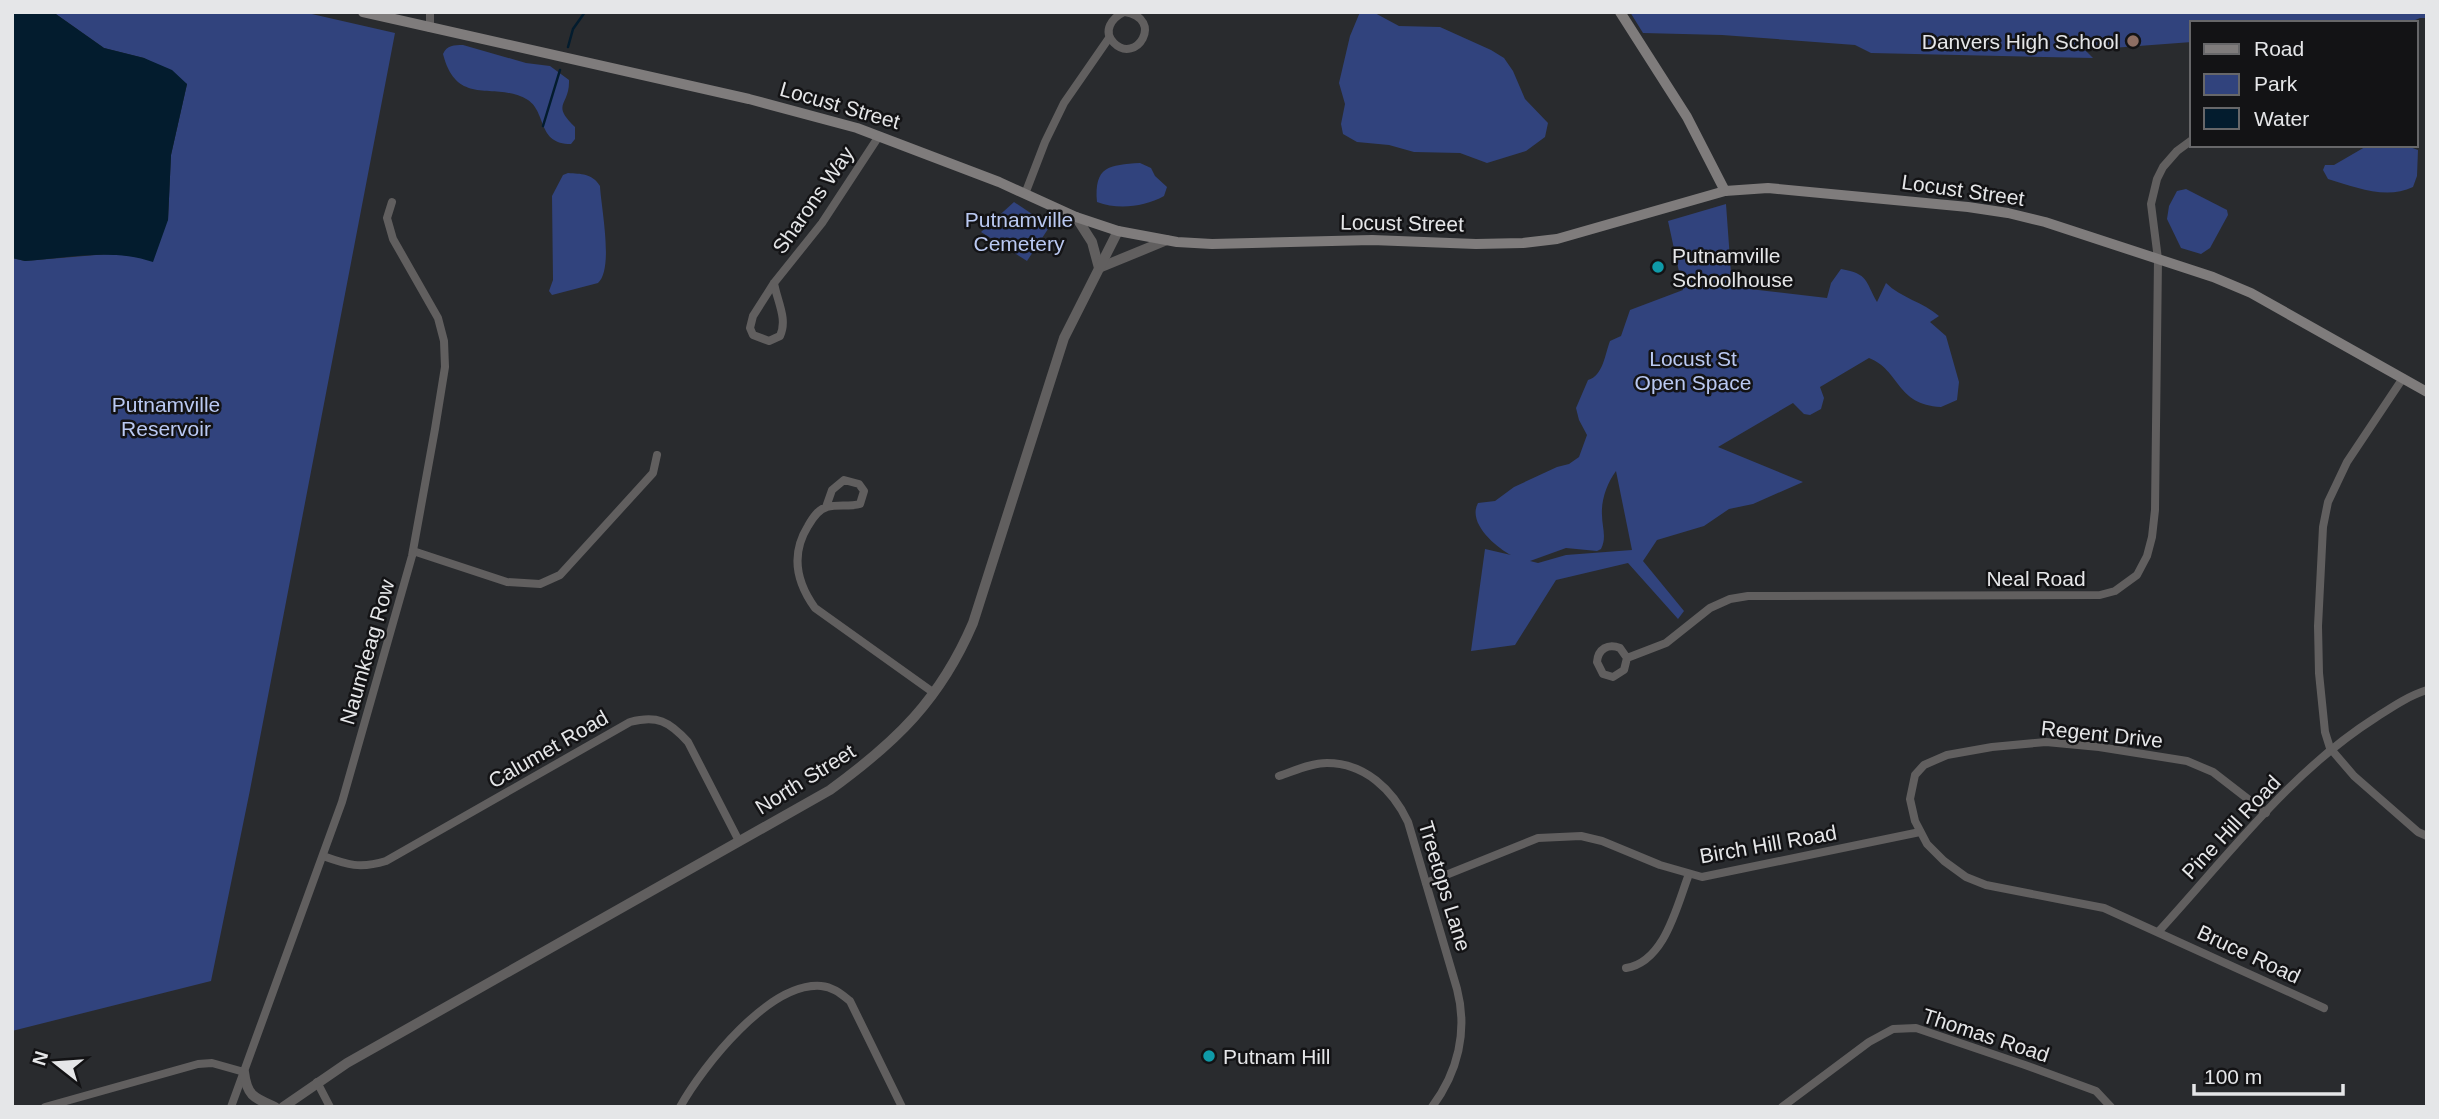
<svg xmlns="http://www.w3.org/2000/svg" width="2439" height="1119" font-family="Arial,sans-serif">
	<style>
		.green { fill: #31437d; fill-rule: evenodd }
		.water { fill: #031c2e }
		.lines { fill: none; stroke-linecap: round; stroke-linejoin: round }
		.stream { stroke: #031c2e; stroke-width: 2.5 }
		.minor { stroke: #615f5f; stroke-width: 8 }
		.tertiary { stroke: #615f5f; stroke-width: 10 }
		.secondary { stroke: #7f7c7c; stroke-width: 10 }
		.education-dot { fill: #8d6e63; stroke: #131315; stroke-width: 2.5 }
		.culture-dot { fill: #0f9aa8; stroke: #131315; stroke-width: 2.5 }
		.labels { text-anchor: middle; dominant-baseline: central; stroke-width: 5; stroke-linejoin: round; paint-order: stroke }
		.poi-label { font-size: 21px; fill: #e5e6e8; stroke: #131315; text-anchor: start }
		.street-label { font-size: 21px; fill: #e5e6e8; stroke: #131315 }
		.park-label { font-size: 21px; fill: #bac9f2; stroke: #131315 }
	</style>
	<rect width="100%" height="100%" fill="#292b2e"/>
	<g class="green">
		<polygon points="53,12 303,12 395,33 250,790 211,981 12,1031 12,258 25,261 108,254 135,256 168,220 171,155 187,84 144,58 104,48"/>
		<polygon points="1360,12 1373,12 1399,26 1440,27 1491,50 1504,58 1513,71 1525,99 1548,123 1545,137 1526,151 1487,163 1460,153 1414,152 1389,145 1357,142 1343,134 1341,124 1345,104 1339,83 1350,36"/>
		<polygon points="1630,12 2427,12 2427,18 2420,18 2408,23 2192,23 2192,42 2085,50 2093,58 1871,53 1855,45 1722,35 1643,33"/>
		<path d="M463,45L526,63L550,66L569,80C570,106 550,103 575,127V139L571,144C537,144 547,113 528,100C496,80 457,109 443,54C447,45 454,45 463,45Z"/>
		<path d="M2407,146L2418,150L2417,176L2413,187C2386,200 2355,187 2328,179L2323,170L2325,165H2334L2365,147Z"/>
		<path d="M1140,163L1151,168L1155,176L1167,187L1164,196C1144,207 1118,210 1097,202C1094,166 1109,165 1140,163Z"/>
		<path d="M568,173C581,174 592,173 600,186C601,207 614,269 598,283L552,295L549,291L553,280L552,196L563,175Z"/>
		<polygon points="2186,189 2227,210 2228,215 2210,248 2201,254 2181,248 2167,219 2169,206 2177,191"/>
		<polygon points="1014,202 1050,226 1027,261 981,232"/>
		<path d="M1726,204L1732,287L1827,298L1831,283L1841,269C1869,274 1865,281 1877,302L1886,283C1901,298 1923,302 1939,316L1930,322L1946,336L1959,382L1957,400L1941,407C1896,405 1900,370 1869,358L1820,387L1824,398L1821,409L1810,415L1804,414L1793,403L1718,447L1803,482L1753,504L1729,509L1704,526L1657,540L1643,561L1684,611L1678,619L1628,563L1556,580L1515,645L1471,651L1485,549L1511,555C1496,547 1467,523 1478,503L1495,501L1514,487L1557,467L1569,464L1579,457L1587,435L1579,420L1576,408L1588,380C1603,376 1605,354 1610,341L1621,336L1630,310L1683,290L1668,221ZM1616,471L1632,550L1566,555L1538,563L1530,561L1566,548L1597,551L1601,549C1607,537 1602,527 1602,515C1601,500 1607,483 1616,471Z"/>
	</g>
	<path class="water" d="M12,12H53L104,48L144,58L172,70L187,84L171,155L168,220L153,262C112,248 67,258 25,261L12,258Z"/>
	<g class="lines">
		<g class="stream">
			<polyline points="568,47 573,29 585,12"/>
			<polyline points="543,126 560,70"/>
		</g>
		<g class="minor">
			<path d="M1124,12C1112,18 1102,31 1114,43C1136,65 1165,19 1125,12"/>
			<polyline points="430,28 430,12"/>
			<polyline points="1025,194 1045,142 1064,103 1109,38"/>
			<path d="M774,283C777,301 788,319 780,336L769,341L753,335L750,328L753,316L774,283L822,223L879,136"/>
			<polyline points="2403,378 2347,462 2328,502 2323,527 2318,626 2319,673 2325,732 2330,748 2354,776 2418,832 2427,836"/>
			<path d="M826,507L832,490L844,480L859,484L864,491L860,504C849,507 837,504 827,507C818,509 812,519 808,526C790,555 797,583 815,608L934,693"/>
			<polyline points="413,551 507,582 540,584 560,575 643,484 653,473 657,455"/>
			<path d="M1627,658L1624,670L1613,677L1603,674L1597,662C1598,649 1608,643 1620,648L1627,658L1666,643L1710,608L1730,599L1748,596L2100,595L2115,591L2137,575L2147,556L2152,537L2155,510L2158,259L2151,204L2157,179L2163,167L2177,151L2192,140"/>
			<path d="M1279,776C1294,771 1311,763 1327,763C1365,763 1393,790 1408,822L1457,989C1468,1031 1458,1072 1432,1107"/>
			<polyline points="2266,813 2213,772 2187,761 2099,747 2046,742 1992,747 1947,755 1924,765 1915,775 1910,799 1915,821 1927,844 1944,861 1966,877 1986,885 2104,908 2324,1008"/>
			<path d="M323,856C348,865 360,869 386,861L630,722C657,715 669,721 688,742L739,841"/>
			<polyline points="1426,883 1538,838 1581,836 1602,841 1660,865 1702,877 1920,832"/>
			<path d="M2159,931C2227,857 2290,772 2375,718C2392,707 2408,696 2427,690"/>
			<path d="M1626,968C1665,962 1677,905 1689,874"/>
			<polyline points="317,1082 330,1107"/>
			<polyline points="45,1107 198,1064 212,1063 244,1072"/>
			<polyline points="231,1107 342,802 412,556 435,429 445,367 444,341 438,318 393,239 387,218 392,202"/>
			<path d="M680,1107C703,1066 769,982 821,986C833,987 841,994 850,1001L902,1107"/>
			<polyline points="1782,1107 1869,1042 1893,1029 1916,1028 2025,1065 2096,1091 2111,1107"/>
		</g>
		<g class="tertiary">
			<polyline points="1076,217 1092,242 1099,268 1167,240"/>
			<path d="M244,1072C247,1096 254,1098 275,1107"/>
			<path d="M283,1107L347,1063L830,790C896,742 940,700 973,623L1064,338L1118,231"/>
		</g>
		<g class="secondary">
			<polyline points="363,12 749,99 857,128 999,182 1076,217 1118,231 1177,242 1212,244 1372,240 1476,244 1523,243 1557,239 1725,191 1768,188 1968,207 2008,213 2045,222 2213,277 2251,293 2427,392"/>
			<polyline points="1620,12 1687,117 1725,191"/>
		</g>
	</g>
	<circle class="education-dot" cx="2133" cy="41" r="7"/>
	<g class="culture-dot">
		<circle cx="1658" cy="267" r="7"/>
		<circle cx="1209" cy="1056" r="7"/>
	</g>
	<g class="labels">
		<g class="poi-label">
			<text x="2119" y="41" text-anchor="end">Danvers High School</text>
			<text x="1672" y="255">Putnamville<tspan x="1672" dy="24">Schoolhouse</tspan></text>
			<text x="1223" y="1056">Putnam Hill</text>
		</g>
		<g class="street-label">
			<text transform="translate(840 105) rotate(16)">Locust Street</text>
			<text transform="translate(1963 190) rotate(8)">Locust Street</text>
			<text transform="translate(813 200) rotate(-55)">Sharons Way</text>
			<text transform="translate(1402 223) rotate(1)">Locust Street</text>
			<text x="2036" y="578">Neal Road</text>
			<text transform="translate(367 652) rotate(-74)">Naumkeag Row</text>
			<text transform="translate(2102 734) rotate(6)">Regent Drive</text>
			<text transform="translate(548 749) rotate(-30)">Calumet Road</text>
			<text transform="translate(805 779) rotate(-32)">North Street</text>
			<text transform="translate(2231 827) rotate(-47)">Pine Hill Road</text>
			<text transform="translate(1768 844) rotate(-10)">Birch Hill Road</text>
			<text transform="translate(1445 886) rotate(73)">Treetops Lane</text>
			<text transform="translate(2249 954) rotate(25)">Bruce Road</text>
			<text transform="translate(1986 1035) rotate(18)">Thomas Road</text>
		</g>
		<g class="park-label">
			<text x="1019" y="219">Putnamville<tspan x="1019" dy="24">Cemetery</tspan></text>
			<text x="1693" y="358">Locust St<tspan x="1693" dy="24">Open Space</tspan></text>
			<text x="166" y="404">Putnamville<tspan x="166" dy="24">Reservoir</tspan></text>
		</g>
	</g>
	<rect width="2439" height="1119" fill="none" stroke="#e5e6e8" stroke-width="28"/>
	<rect x="2190" y="21" width="228" height="126" fill="#131315" stroke="#676769" stroke-width="2"/>
	<rect x="2204" y="44" width="35" height="10" fill="#7f7c7c" stroke="#676769" stroke-width="2"/>
	<text x="2254" y="56" font-size="21" fill="#e5e6e8">Road</text>
	<rect x="2204" y="74" width="35" height="21" fill="#31437d" stroke="#676769" stroke-width="2"/>
	<text x="2254" y="91" font-size="21" fill="#e5e6e8">Park</text>
	<rect x="2204" y="108" width="35" height="21" fill="#031c2e" stroke="#676769" stroke-width="2"/>
	<text x="2254" y="126" font-size="21" fill="#e5e6e8">Water</text>
	<g transform="translate(56 1063) rotate(287)" stroke="#131315" stroke-width="5" paint-order="stroke">
	<path d="M0-5L12 26L0 18L-12 26Z" fill="#e5e6e8"/>
	<text y="-10" font-size="19" font-weight="bold" text-anchor="middle" fill="#e5e6e8">N</text>
	</g>
	<path d="M2194 1084v10h149v-10" fill="none" stroke="#e5e6e8" stroke-width="3.5"/>
	<text x="2204" y="1084" font-size="21" fill="#e5e6e8" stroke="#131315" stroke-width="5" paint-order="stroke">100 m</text>
</svg>
